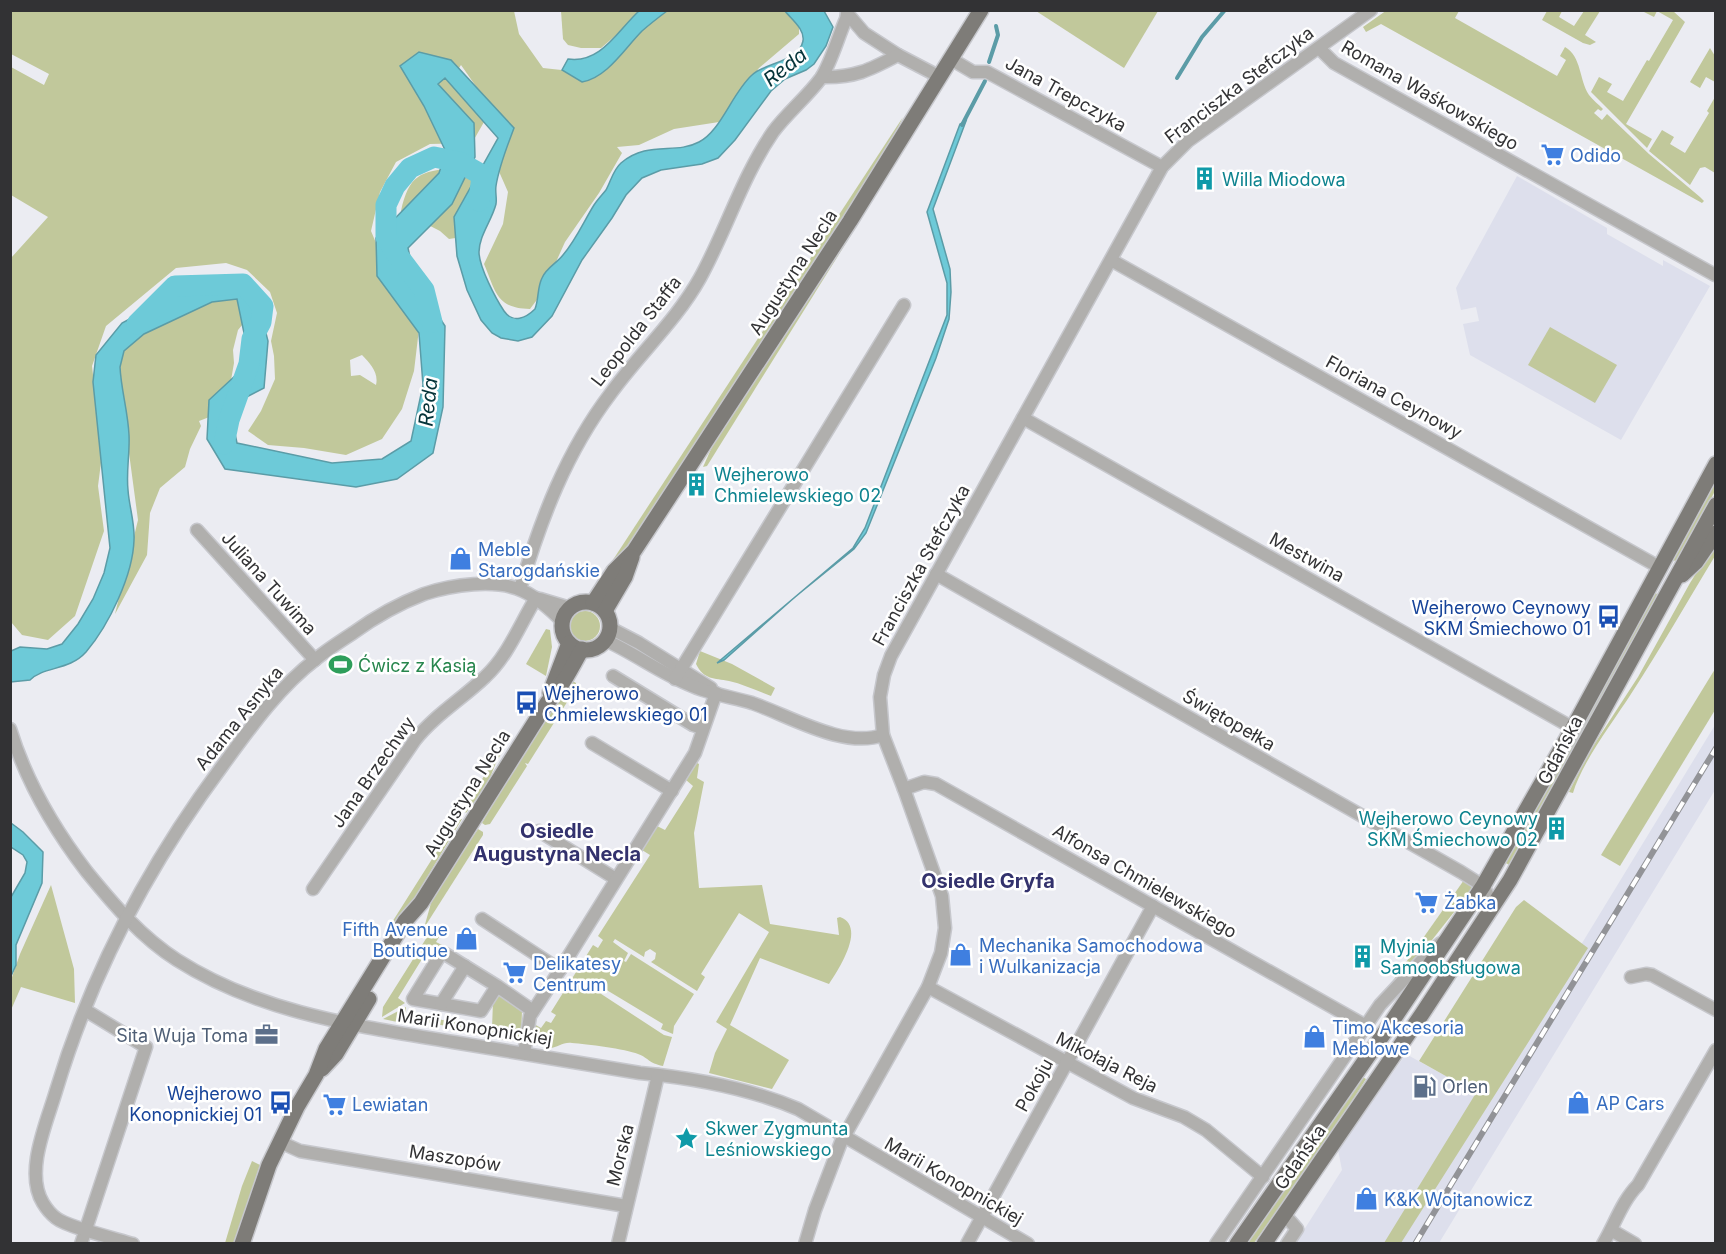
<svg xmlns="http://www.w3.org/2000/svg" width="1726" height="1254" font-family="Inter,sans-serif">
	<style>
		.built { fill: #dddfec }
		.green { fill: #c1c89b; fill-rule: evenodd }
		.water { fill: #6dcad8; stroke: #5b9ca7; stroke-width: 1.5 }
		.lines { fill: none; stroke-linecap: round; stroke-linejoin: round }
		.stream { stroke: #5b9ca7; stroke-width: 4 }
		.river { stroke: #6dcad8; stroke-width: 21 }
		.minor-casing { stroke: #c6c7cc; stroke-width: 15 }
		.major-casing { stroke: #c6c7cc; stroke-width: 18 }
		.minor { stroke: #b0afad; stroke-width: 12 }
		.major { stroke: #7e7c78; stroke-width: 15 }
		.rail-casing { stroke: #929397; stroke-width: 6 }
		.rail { stroke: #fff; stroke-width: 4; stroke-dasharray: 11; stroke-linecap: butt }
		.labels { text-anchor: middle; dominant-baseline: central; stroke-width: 5; stroke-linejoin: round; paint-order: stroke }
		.street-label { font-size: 18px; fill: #323234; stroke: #fff }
		.shop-label { font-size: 18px; fill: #366cbe; stroke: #fff; text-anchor: start }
		.culture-label { font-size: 18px; fill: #0d838f; stroke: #fff; text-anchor: start }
		.transit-label { font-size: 18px; fill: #164399; stroke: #fff; text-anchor: end }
		.leisure-label { font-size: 18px; fill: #27864d; stroke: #fff; text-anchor: start }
		.service-label { font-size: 18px; fill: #4e5e75; stroke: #fff; text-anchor: end }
		.water-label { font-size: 20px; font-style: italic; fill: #05343a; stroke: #fff }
		.neighbourhood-label { font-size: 20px; font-weight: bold; fill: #33326d; stroke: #fff }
	</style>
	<rect width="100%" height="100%" fill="#ebecf2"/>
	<g class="built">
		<polygon points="1517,176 1607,228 1607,234 1663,266 1663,260 1710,286 1621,440 1470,355 1463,324 1479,321 1476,307 1461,310 1456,288"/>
		<polygon points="1715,725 1715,790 1439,1243 1295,1244 1342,1170 1338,1150 1406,1054 1487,1099"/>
	</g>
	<g class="green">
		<path d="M1387,10L1459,11L1455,18L1557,76L1566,60L1560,56L1565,47C1582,57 1579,80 1589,95C1593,100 1599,105 1603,109L1601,111L1598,109L1594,113L1602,120L1607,114L1649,154L1700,197L1704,201L1702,203L1381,24L1366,32L1363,27Z"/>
		<path d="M11,11H514L519,34L543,68L580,72L662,11H796L799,15V34L759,68L719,122L674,129L639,145L617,147L622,153L599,193L565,242L542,293L530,309C496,308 496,292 484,264L503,224L508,192L497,167L508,132L461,65L455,74L484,122L472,143L430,144L396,162L380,192L371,231L384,262L419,329L414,371L402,409L382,439L346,455L304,448L268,445L248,431L261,411L275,379L274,356L271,341L277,313L270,292L247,270L226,263L176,268L106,326L92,366L102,455L98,486L104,531L75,616L48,640L22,635L11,622V258L48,217L11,195V67L44,85L49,74L11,54ZM362,355C370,363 379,373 376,385L360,375L351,376L350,360Z"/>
		<polygon points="561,11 644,11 601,48 581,48 568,45 563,39"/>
		<polygon points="1036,11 1158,11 1124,68"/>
		<polygon points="1547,11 1562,11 1559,17 1574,26 1584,11 1600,11 1585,35 1596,42 1590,45 1583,43 1542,20"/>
		<polygon points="1642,11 1673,11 1685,22 1626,124 1652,139 1647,148 1591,92 1599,77 1612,84 1607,92 1623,101 1647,60 1649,61 1673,20 1657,11 1654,17"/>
		<polygon points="1710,48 1715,56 1715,82 1706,77 1700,88 1690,82"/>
		<polygon points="1715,97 1715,173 1705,167 1700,168 1690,185 1649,151 1662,130 1674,137 1670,144 1685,153 1709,113 1707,111"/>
		<polygon points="903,117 890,144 851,206 633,540 611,568 605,572"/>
		<path d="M455,168L473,179L483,189L468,236L449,239L440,231L401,211C409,175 420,171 455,168Z"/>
		<polygon points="855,226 856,227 707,466 703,467 716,438"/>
		<polygon points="232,294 245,303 247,319 238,330 233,350 234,363 230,386 212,416 199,421 201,426 190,449 185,467 160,488 150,513 147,555 115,614 138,520 118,371 122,341 132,329"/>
		<polygon points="1550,327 1617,365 1595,403 1528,365"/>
		<polygon points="1715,474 1715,491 1680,557 1675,561 1672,559"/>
		<path d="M1715,543V556C1687,602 1661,648 1631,694C1613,722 1582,762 1573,793L1569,792L1588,754L1638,677L1690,583Z"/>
		<polygon points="1654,592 1657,594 1657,599 1511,866 1504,862"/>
		<circle cx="585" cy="626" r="15"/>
		<polygon points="546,629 550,630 552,647 546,676 526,664"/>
		<path d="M700,651L732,664L775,688L771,696C757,691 743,684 729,681C714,678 704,680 696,664Z"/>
		<polygon points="1715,669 1715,710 1620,866 1601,855"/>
		<polygon points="571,680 576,683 576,688 528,764 525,763 527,766 490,824 485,825 482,823 503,786"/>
		<polygon points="502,748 504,748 495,765 488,783 466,813 463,809"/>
		<path d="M697,763L699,764L697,778L704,782L694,833L699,888L762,885L770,924L839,935L837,918L840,917C867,927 838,970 829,984L760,958L730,1025L789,1060L772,1089L709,1073L715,1053L727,1029L716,1022L769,932L739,913L701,974L705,977L697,991L651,962L655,959L656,953L650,949L645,952L644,957L615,939L613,942L628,953L624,961L626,962L631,954L694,994L674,1026L673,1034L661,1029L663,1024L595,983L592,988L664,1035L672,1037L663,1066C648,1063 649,1058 638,1054C626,1049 586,1044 572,1043C559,1041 554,1055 537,1043V1038L532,1037L534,1024L541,1028L546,1021L551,1023L556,1015L551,1012L593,945L598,948L603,940L598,936L650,855L642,850L657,826L665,830L693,786L686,780Z"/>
		<polygon points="458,818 462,819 399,924 390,931 391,928 389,927"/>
		<polygon points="478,829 483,832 483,835 424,928 431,903 437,890"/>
		<polygon points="1464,880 1473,886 1473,888 1421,954 1390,985"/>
		<polygon points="51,885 74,969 75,1003 21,987 11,1010 11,980 20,954"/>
		<polygon points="1524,900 1588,948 1401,1243 1384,1243 1476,1093 1419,1061 1516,907"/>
		<polygon points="434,926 441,931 441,934 436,942 442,945 438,950 430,946 398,998 405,1003 382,1017 383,1007"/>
		<polygon points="499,996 503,996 522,1008 522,1011 521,1038 512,1041 499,1039 500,1034 408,1020 407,1024 383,1019 406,1007 406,1014 492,1028 493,1002"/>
		<path d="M1361,1076L1366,1079C1331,1135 1292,1189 1254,1243L1244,1244Z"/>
		<polygon points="252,1161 260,1165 234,1243 225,1243 242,1186"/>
	</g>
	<g class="water">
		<path d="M639,11H667C659,17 650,24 642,31C625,48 607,78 582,82L562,70L568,59C601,64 618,30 639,11Z"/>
		<path d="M785,11H824L833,27L826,46L814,64L806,70L785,79L771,91L735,140L718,158L702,164L661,170L642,178L626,195L612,218L582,260L552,316L532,337L518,341L501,338L492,333L481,320L467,290L457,256L454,217L498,138L445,78L438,84L474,123L475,157L452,204L408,248L415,280L445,326L443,407L433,453L397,479L356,487L225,469L207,439L209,400L250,362L237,299L212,302L144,334L124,351L120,367C121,389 128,412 129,435C130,453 126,471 128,490C129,506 135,523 134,540C133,575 109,625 86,652C69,671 44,666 30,680L11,682V651L20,647L47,649L62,644L78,624L93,599L104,573L110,548L93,382L96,355L122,323L172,296L227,276L255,290L268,341L264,388L229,406L237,443L332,463L382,459L411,441L423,385L419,333L377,276L376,238L439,173L446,152L424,106L400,66L419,52L451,60L514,128C507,147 499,166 496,186C495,192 497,198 496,204C492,220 479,236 479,252C479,267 496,299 504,311C513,324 526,318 535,309C539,299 537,288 542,278C546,268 557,263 563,255C576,240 584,221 594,205C598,199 602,195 606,190C611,181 613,170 621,163C648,140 675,155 699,142C721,131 732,93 752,75C764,63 799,62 803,41C805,29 791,19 785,11Z"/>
		<polygon points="966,121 933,209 950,269 951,292 949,319 936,358 866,533 854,549 795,597 724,660 717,663 853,548 865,528 947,315 947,283 927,212 960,124"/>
		<polygon points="11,823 23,832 43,852 42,883 16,945 16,965 11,976 11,897 25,873 27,862 23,855 11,847"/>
	</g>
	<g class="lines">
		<g class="stream">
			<polyline points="989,62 998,35 996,26"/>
			<polyline points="1177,78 1202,37 1225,10"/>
			<polyline points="962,125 985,81"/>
		</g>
		<g class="river">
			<polyline points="432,322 424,290 396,253 386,237 386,205 395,186 410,168 434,157 459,162 482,175 479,201"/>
			<polyline points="137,324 175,286 243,284 263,306 261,322 252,339 249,364 229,420 224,444"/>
		</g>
		<defs>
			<g id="minor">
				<polyline points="847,13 864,33 898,55"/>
				<polyline points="1319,48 1334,63 1715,275"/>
				<polyline points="951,59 973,72 987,72 1162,167"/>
				<path d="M822,77C854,78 870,70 898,55L940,77"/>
				<polyline points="1111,260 1659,567"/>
				<polyline points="1023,418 1573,728"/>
				<polyline points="197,530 315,660"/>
				<polyline points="936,574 1461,872 1483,886 1494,907"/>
				<path d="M520,589C541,519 566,452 611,393C639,354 676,321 700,278C726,231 742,177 773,132C787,113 807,97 821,78C831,63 838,37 846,19L848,10"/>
				<polyline points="540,599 570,608"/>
				<polyline points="610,628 639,643 711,688"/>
				<path d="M605,640C634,653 660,673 690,685C709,694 732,697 752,703C790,716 843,749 883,735"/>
				<polyline points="613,676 693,725 702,728"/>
				<polyline points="675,679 904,305"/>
				<path d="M10,729C26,781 54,829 87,872C114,905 141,937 177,960C260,1013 357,1026 453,1042C515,1052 578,1063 640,1073C693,1078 749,1088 798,1109L1028,1244"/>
				<polyline points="592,743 672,791"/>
				<polyline points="904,789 924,782 936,784 1366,1026"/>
				<polyline points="539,831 616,879"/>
				<path d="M313,889L415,740C435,715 462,699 485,677C508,656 520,624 536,598"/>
				<polyline points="482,919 560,970 695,753 716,693"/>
				<polyline points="1631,977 1646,974 1652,975 1716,1010"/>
				<polyline points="497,986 481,1011 413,999 442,952 497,986 533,1011"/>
				<polyline points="928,987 1133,1098 1184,1117 1206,1130 1263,1177"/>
				<polyline points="441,1004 465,966"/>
				<polyline points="524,1053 530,1016 560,970"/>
				<polyline points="280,1142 300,1151 626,1206"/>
				<polyline points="1284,1214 1297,1229 1287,1244"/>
				<polyline points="1611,1230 1635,1244"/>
				<polyline points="81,1244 146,1047 85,1010"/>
				<path d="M133,1244C117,1239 67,1227 56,1218C52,1215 46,1208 43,1203C24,1172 47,1122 56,1091C91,974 150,863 223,765C250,728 279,687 316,659C328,649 341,641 353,633C375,617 398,604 424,594C451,585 496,578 523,591C538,598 551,610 562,621"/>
				<polyline points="618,1244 658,1075"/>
				<polyline points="805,1244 815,1210 841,1142 928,987 941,953 945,928 942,896 904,789 883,735 880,697 884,675 891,656 1162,167 1188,141 1371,10"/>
				<polyline points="967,1244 1153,906"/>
				<polyline points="1216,1244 1380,1005 1425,957 1441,943"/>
				<path d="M1603,1244C1615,1224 1622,1201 1638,1185L1716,1050"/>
			</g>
			<g id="major">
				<polyline points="1682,575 1696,562 1716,533"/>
				<circle cx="586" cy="626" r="24"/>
				<polyline points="593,603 614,571 634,551 850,221 981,10"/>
				<polyline points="605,611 625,577 632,557"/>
				<polyline points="550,693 569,643"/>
				<polyline points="322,1069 336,1054 369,999"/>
				<path d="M242,1244L269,1165L297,1107L316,1075L326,1049L405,921L421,903L547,703C562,687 571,669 582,649"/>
				<polyline points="1237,1244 1387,1029 1483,886 1573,728 1716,464"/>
				<polyline points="1264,1244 1422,1014 1510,880 1716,505"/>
			</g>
		</defs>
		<use href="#minor" class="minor-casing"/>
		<use href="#major" class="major-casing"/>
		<use href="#minor" class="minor"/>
		<use href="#major" class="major"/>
		<defs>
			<polyline id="rail" points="1415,1244 1716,748"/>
		</defs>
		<use href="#rail" class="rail-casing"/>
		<use href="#rail" class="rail"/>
	</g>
	<defs>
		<symbol id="supermarket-bare" viewBox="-9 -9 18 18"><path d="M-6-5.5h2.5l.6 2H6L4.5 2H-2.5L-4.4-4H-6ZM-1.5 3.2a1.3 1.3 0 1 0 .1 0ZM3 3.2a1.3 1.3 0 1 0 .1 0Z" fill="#3f7fe0" stroke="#fff" stroke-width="2.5" paint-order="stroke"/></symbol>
		<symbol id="building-bare" viewBox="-9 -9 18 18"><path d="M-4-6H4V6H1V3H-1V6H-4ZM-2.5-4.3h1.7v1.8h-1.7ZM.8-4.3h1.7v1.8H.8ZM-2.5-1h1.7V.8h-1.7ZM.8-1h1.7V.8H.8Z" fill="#0f9aa8" stroke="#fff" stroke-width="2.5" paint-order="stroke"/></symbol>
		<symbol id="shop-bare" viewBox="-9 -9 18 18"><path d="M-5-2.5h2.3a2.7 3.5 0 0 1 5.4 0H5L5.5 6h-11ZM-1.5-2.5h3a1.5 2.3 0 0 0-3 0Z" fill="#3f7fe0" stroke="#fff" stroke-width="2.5" paint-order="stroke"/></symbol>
		<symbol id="bus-bare" viewBox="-9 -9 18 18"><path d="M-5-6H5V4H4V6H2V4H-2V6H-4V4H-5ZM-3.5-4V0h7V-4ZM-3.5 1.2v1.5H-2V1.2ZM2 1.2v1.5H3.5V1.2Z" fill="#1a4fb4" stroke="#fff" stroke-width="2.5" paint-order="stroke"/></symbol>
		<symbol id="stadium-bare" viewBox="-9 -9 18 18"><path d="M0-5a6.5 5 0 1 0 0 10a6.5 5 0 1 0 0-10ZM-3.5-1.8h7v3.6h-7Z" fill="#2e9e5b" stroke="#fff" stroke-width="2.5" paint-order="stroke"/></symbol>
		<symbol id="office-bare" viewBox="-9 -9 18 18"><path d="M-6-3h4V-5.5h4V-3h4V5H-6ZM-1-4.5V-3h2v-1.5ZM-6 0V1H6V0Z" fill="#5c6f8a" stroke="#fff" stroke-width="2.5" paint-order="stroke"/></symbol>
		<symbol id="fuel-bare" viewBox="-9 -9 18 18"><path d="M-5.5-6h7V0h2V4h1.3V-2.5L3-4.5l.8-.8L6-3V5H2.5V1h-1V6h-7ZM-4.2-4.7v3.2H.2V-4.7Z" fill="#5c6f8a" stroke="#fff" stroke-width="2.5" paint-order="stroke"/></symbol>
		<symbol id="sight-bare" viewBox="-9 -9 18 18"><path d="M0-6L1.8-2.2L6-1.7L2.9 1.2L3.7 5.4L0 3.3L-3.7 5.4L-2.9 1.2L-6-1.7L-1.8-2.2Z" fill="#0f9aa8" stroke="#fff" stroke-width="2.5" paint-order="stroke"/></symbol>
	</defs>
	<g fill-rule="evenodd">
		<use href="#supermarket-bare" x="1536" y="138" width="33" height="33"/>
		<use href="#building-bare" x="1188" y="162" width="33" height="33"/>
		<use href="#building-bare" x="680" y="468" width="33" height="33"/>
		<use href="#shop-bare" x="444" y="542" width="33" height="33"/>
		<use href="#bus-bare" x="1592" y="600" width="33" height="33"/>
		<use href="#stadium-bare" x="324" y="648" width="33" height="33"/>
		<use href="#bus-bare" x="510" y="686" width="33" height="33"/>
		<use href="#building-bare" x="1540" y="812" width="33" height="33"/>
		<use href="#supermarket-bare" x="1410" y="886" width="33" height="33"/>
		<use href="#shop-bare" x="450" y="922" width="33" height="33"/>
		<use href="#shop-bare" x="944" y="938" width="33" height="33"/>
		<use href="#building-bare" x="1346" y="940" width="33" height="33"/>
		<use href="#supermarket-bare" x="498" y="956" width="33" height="33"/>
		<use href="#office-bare" x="250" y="1018" width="33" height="33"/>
		<use href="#shop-bare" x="1298" y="1020" width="33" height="33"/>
		<use href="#fuel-bare" x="1408" y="1070" width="33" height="33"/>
		<use href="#bus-bare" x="264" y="1086" width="33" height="33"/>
		<use href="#shop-bare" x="1562" y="1086" width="33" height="33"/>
		<use href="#supermarket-bare" x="318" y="1088" width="33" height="33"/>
		<use href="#sight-bare" x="670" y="1122" width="33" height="33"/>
		<use href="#shop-bare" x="1350" y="1182" width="33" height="33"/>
	</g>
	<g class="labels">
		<g class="street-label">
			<text transform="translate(1239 85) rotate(-37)">Franciszka Stefczyka</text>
			<text transform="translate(1066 94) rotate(29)">Jana Trepczyka</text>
			<text transform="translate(1430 95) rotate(30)">Romana Waśkowskiego</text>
			<text transform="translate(793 272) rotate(-57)">Augustyna Necla</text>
			<text transform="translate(636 331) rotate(-52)">Leopolda Staffa</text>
			<text transform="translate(1394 397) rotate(29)">Floriana Ceynowy</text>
			<text transform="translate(1307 557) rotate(29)">Mestwina</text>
			<text transform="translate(921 565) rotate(-61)">Franciszka Stefczyka</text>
			<text transform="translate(269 583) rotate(48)">Juliana Tuwima</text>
			<text transform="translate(239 718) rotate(-51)">Adama Asnyka</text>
			<text transform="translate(1229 720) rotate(30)">Świętopełka</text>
			<text transform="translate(1560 750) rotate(-62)">Gdańska</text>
			<text transform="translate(373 772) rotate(-55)">Jana Brzechwy</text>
			<text transform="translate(467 793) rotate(-58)">Augustyna Necla</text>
			<text transform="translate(1145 881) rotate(30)">Alfonsa Chmielewskiego</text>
			<text transform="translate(475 1027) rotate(9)">Marii Konopnickiej</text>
			<text transform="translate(1107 1062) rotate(27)">Mikołaja Reja</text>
			<text transform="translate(1034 1085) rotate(-61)">Pokoju</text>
			<text transform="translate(620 1155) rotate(-76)">Morska</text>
			<text transform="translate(1300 1157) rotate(-55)">Gdańska</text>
			<text transform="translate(455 1158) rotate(9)">Maszopów</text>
			<text transform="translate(954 1181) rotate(30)">Marii Konopnickiej</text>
		</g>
		<g class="shop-label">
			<text x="1570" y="155">Odido</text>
			<text x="478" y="549">Meble<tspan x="478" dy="21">Starogdańskie</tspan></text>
			<text x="1444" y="902">Żabka</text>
			<text x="448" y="929" text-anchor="end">Fifth Avenue<tspan x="448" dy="21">Boutique</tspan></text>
			<text x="979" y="945">Mechanika Samochodowa<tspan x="979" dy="21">i Wulkanizacja</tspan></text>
			<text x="533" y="963">Delikatesy<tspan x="533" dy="21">Centrum</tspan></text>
			<text x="1332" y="1027">Timo Akcesoria<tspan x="1332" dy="21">Meblowe</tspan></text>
			<text x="1596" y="1103">AP Cars</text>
			<text x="352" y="1104">Lewiatan</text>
			<text x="1384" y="1199">K&amp;K Wojtanowicz</text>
		</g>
		<g class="culture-label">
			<text x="1222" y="179">Willa Miodowa</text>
			<text x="714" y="474">Wejherowo<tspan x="714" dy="21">Chmielewskiego 02</tspan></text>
			<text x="1538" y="818" text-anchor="end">Wejherowo Ceynowy<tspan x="1538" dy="21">SKM Śmiechowo 02</tspan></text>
			<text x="1380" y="946">Myjnia<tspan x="1380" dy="21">Samoobsługowa</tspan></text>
			<text x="705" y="1128">Skwer Zygmunta<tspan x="705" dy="21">Leśniowskiego</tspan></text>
		</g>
		<g class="transit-label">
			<text x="1591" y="607">Wejherowo Ceynowy<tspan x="1591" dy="21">SKM Śmiechowo 01</tspan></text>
			<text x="544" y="693" text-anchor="start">Wejherowo<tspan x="544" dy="21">Chmielewskiego 01</tspan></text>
			<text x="262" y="1093">Wejherowo<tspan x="262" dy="21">Konopnickiej 01</tspan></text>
		</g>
		<g class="leisure-label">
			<text x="358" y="665">Ćwicz z Kasią</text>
		</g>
		<g class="service-label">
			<text x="248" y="1035">Sita Wuja Toma</text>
			<text x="1442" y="1086" text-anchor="start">Orlen</text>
		</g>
		<g class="water-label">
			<text transform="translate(785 67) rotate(-38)">Reda</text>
			<text transform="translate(428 402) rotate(-84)">Reda</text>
		</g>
		<g class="neighbourhood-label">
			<text x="557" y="831">Osiedle<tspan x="557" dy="23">Augustyna Necla</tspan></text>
			<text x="988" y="881">Osiedle Gryfa</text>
		</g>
	</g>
	<rect width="1726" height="1254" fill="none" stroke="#323234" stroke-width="24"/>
</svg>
